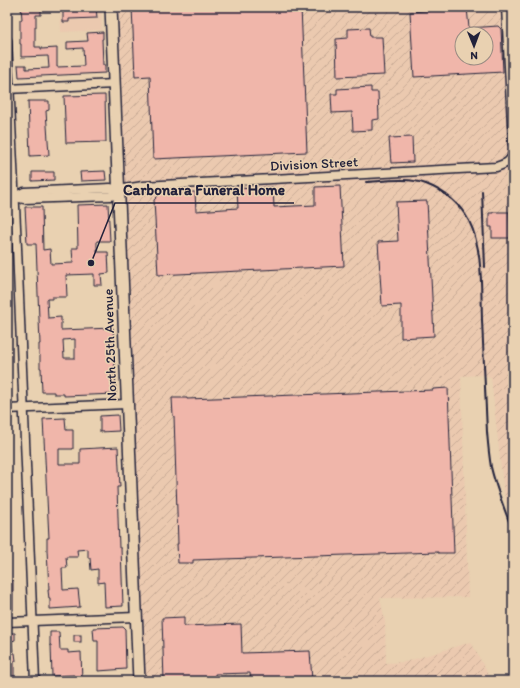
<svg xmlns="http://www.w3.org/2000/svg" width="520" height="688" font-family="Itim,sans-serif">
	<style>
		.built { fill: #ebc9af }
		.industrial { fill: url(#industrial-furrows); fill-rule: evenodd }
		.building { fill: #f0b6aa; stroke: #22223b; fill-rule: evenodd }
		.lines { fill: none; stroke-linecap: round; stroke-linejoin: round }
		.minor-casing { stroke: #22223b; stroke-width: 11 }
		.secondary-casing { stroke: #22223b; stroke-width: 14 }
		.minor { stroke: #e9d1b1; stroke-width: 8 }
		.secondary { stroke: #e9d1b1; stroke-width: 11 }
		.rail { stroke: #22223b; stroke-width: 2 }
		.labels { text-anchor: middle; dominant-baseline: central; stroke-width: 3; stroke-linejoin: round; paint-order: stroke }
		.street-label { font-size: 14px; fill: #22223b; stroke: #e9d1b1 }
		.leader { fill: none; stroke: #22223b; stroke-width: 1.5 }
		.callout-dot { fill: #22223b; stroke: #e9d1b1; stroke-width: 1.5 }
		.callout-label { font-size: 15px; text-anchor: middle; font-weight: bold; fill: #22223b; stroke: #e9d1b1; stroke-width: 3; stroke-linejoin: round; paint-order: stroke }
	</style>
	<defs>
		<pattern id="industrial-furrows" width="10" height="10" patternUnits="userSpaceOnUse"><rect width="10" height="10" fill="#ebc9af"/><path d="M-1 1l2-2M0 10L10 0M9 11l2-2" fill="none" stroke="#c9ac97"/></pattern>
	</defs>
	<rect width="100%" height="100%" fill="#e9d1b1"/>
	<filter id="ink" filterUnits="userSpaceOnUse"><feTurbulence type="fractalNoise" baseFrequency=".025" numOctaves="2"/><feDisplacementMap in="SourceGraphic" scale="8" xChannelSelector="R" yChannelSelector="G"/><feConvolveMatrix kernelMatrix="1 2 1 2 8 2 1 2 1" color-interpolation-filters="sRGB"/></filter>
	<g filter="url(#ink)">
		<polygon class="built" points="60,7 101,7 102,30 61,32"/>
		<path class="industrial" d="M118,7H511L513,42V517L504,494L491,377L483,375L461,376L468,597L380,598L385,621L386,663L405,662L471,642L491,680L513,678V681H145ZM462,34H486V58H462Z"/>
		<g class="building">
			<polygon points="21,7 41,7 41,15 36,15 36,27 35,27 35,47 41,47 41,49 57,48 57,67 84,66 83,48 67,49 67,42 88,41 87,33 103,32 103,39 102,39 103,65 105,65 105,73 19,77 18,65 26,65 26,69 49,68 48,56 21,57 21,44 20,44 20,20 22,19"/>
			<polygon points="63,7 96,7 97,18 69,19 69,22 63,22"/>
			<polygon points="132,7 301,7 307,152 153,159 150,76 135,77"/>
			<path d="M467,8L469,28L498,26L501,29L503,72L414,77L410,12ZM462,34H486V58H462Z"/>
			<polygon points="369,28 370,37 382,37 384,75 337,77 336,39 348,38 348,29"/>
			<polygon points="371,87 371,92 378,92 379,119 372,120 372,130 353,131 352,112 332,113 331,94 337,94 337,89"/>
			<polygon points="105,95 106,142 66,143 64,96"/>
			<polygon points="28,101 49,101 49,110 46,111 49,155 30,156"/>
			<polygon points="412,137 413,162 391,163 389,138"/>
			<polygon points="105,171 106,180 81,181 80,172"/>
			<polygon points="32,172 54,172 54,180 32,181"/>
			<polygon points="340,186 344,266 158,275 154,200 161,193 195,192 196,211 238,208 237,189 273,187 274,207 315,205 315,187"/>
			<polygon points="427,201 434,336 401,338 401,305 382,306 378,242 398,241 396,202"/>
			<path d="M108,204L110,241H97V252H108L109,273L101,274L102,285H94V274L66,275L67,297H52V299H47L48,318L61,317V330L113,328L116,394L64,396V394H54V392H42L41,368H40V355H39V344H40L36,244H27L25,207H42L43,250L50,249L51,264L73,263L72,248H78L77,205ZM75,339V358H64L63,340Z"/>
			<polygon points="493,212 509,212 510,238 492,238 492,227 489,227 489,213 493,213"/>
			<polygon points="448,388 454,553 438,553 438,552 193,560 193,563 178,563 177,544 178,544 174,416 173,416 172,398 187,398 187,399 433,390 433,389"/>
			<polygon points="118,415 119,431 100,432 100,416"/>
			<polygon points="65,418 66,430 73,430 73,449 59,449 59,464 80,464 80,449 118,447 120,487 117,487 119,548 121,548 123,606 105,607 104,582 98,583 98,569 91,570 90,558 88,558 88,549 77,550 78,557 66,557 67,568 62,568 63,590 78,589 80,607 50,609 50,599 49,599 48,590 49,590 47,550 47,538 49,538 43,419"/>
			<rect x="7" y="581" width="6" height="29"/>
			<polygon points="184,617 184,626 241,624 242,653 310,651 312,681 251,681 250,673 215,674 215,681 164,681 162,618"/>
			<polygon points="123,627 125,629 126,669 98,671 98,641 94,641 93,628"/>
			<polygon points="50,632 59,632 60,650 68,650 68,653 81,652 82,681 75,681 74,675 52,676 51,645 50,645"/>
			<polygon points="7,633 15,633 15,640 12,641 13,653 15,653 16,661 14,661 14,681 7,681"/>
			<rect x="74" y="635" width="7" height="7"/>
		</g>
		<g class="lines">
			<defs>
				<g id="minor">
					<polyline points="506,7 513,144"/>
					<polyline points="7,40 17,248 35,681"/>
					<polyline points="7,89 115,84"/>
					<polyline points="7,197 15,197 24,199 111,196 118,190"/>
					<path d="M15,197L24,192L110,188L118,190L143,186L496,167C505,164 512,162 513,152"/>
					<polyline points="7,409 127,404"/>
					<polyline points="7,622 136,617"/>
				</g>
				<polyline id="secondary" points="111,7 139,681"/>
			</defs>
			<use href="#minor" class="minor-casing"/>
			<use href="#secondary" class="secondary-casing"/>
			<use href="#minor" class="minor"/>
			<use href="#secondary" class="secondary"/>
			<g class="rail">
				<path d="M366,182C384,181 408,177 426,184C444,191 460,204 469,221C483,248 481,290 482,320C484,357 485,395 487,432C488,444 489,455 491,467C496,489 505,510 513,532"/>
				<polyline points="482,191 485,267"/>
			</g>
		</g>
	</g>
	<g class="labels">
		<g class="street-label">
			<text transform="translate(314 164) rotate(-3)">Division Street</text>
			<text transform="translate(110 345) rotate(-92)">North 25th Avenue</text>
		</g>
	</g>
	<path class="leader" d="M91 263L115 203H294"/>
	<circle class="callout-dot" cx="91" cy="263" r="4"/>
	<g class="callout-label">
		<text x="204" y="195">Carbonara Funeral Home</text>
	</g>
	<rect width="520" height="688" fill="none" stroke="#e9d1b1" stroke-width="24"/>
	<rect x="12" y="12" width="496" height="664" fill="none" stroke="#22223b" stroke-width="1.5" filter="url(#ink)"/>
	<g transform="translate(474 46) rotate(179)"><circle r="19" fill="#e9d1b1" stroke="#998b82"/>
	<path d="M0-3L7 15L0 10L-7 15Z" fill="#22223b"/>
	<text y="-6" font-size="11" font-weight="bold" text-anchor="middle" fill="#22223b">N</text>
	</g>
</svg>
